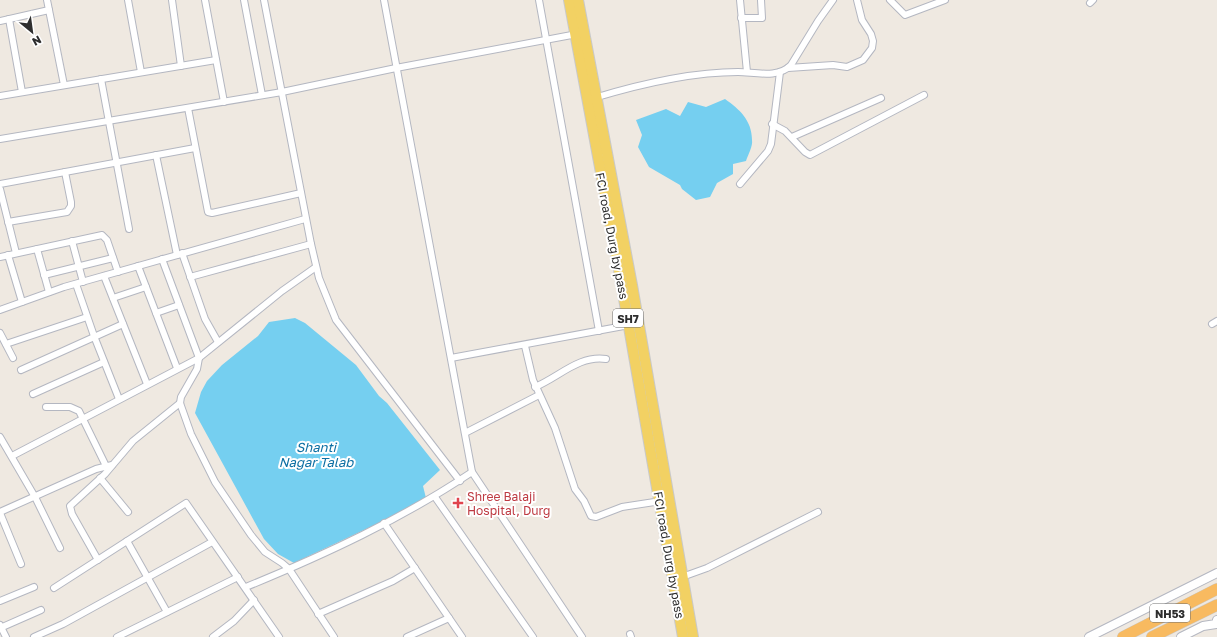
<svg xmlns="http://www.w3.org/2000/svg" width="1217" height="637" font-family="'Golos Text',sans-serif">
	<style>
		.water { fill: #75cff0 }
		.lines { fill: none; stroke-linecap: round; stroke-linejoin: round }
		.minor-casing { stroke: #b4b7c1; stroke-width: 8 }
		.tertiary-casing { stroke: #b4b7c1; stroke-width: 10 }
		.primary-casing { stroke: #c9c9c9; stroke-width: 12 }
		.trunk-casing { stroke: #c9c9c9; stroke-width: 12 }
		.minor { stroke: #fff; stroke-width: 6 }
		.tertiary { stroke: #fff; stroke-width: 8 }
		.primary { stroke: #f2d163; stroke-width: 10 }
		.trunk { stroke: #f8ba60; stroke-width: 11 }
		.health-dot { fill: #e0444e; stroke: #fff; stroke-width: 1.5 }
		.labels { text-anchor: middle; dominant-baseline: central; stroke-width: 4; stroke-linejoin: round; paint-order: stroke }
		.shield { fill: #fff; stroke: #6d6d6d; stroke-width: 1 }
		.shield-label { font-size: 11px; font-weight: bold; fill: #2e2e2e }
		.street-label { font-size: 12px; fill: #2e2e2e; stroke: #fff }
		.health-label { font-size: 12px; fill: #be3a42; stroke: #fff; text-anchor: start }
		.water-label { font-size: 13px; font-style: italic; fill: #0d6fa3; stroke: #fff }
	</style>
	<rect width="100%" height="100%" fill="#efe9e1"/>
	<g class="water">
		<path d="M725,99C739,109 752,120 752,140C753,146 748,155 746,161L733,164V174L717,183L710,197L696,200L682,189L680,185L649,167L638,147L642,135L636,120L666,109L680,116L688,102L706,107Z"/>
		<polygon points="295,318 305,323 356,365 379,396 387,403 440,470 423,486 426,498 379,523 294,563 278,554 264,539 195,413 201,392 207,381 222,365 258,336 269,322"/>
	</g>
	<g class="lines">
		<defs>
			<g id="minor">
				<polyline points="47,0 64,85"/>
				<polyline points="128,0 141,72"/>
				<polyline points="172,0 181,66"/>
				<polyline points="205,0 224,102"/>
				<polyline points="244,0 262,95"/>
				<polyline points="264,0 311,244 319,278 336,320 460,481"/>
				<polyline points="384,0 472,472 582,637"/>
				<polyline points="539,0 599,331"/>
				<polyline points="740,0 747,72"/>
				<polyline points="890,0 905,15 945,0"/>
				<polyline points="1090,3 1093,0"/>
				<polyline points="741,18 762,18 761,0"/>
				<polyline points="9,19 22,92"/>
				<polyline points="0,21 49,10"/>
				<polyline points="788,68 833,65 847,67 863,60 872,48 873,41 871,34 862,20 857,0"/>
				<polyline points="101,79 129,229"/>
				<polyline points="0,96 216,60"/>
				<path d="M594,98C637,85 692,72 738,72C754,72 778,79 791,65L818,21L833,0"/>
				<polyline points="188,108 208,212 212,213 301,193"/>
				<polyline points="772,124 785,131 805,152 810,155 924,95"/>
				<polyline points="792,137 881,98"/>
				<polyline points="0,139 282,92 396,68 577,34"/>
				<polyline points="156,155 177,255"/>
				<polyline points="0,184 195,148"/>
				<polyline points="740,184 768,151 771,144 780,72"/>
				<polyline points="0,189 16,253"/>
				<polyline points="8,222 67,212 71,206 71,202 65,172"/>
				<polyline points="72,241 83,282"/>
				<polyline points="37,249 49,292"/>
				<polyline points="182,253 205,319 218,342"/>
				<polyline points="8,255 22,302"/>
				<polyline points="0,257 102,235 107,240 118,272"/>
				<polyline points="162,259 199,358 197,369 181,397 180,403 191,434 215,482 251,535 265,552 282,563 289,569 334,637"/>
				<polyline points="138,266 177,368"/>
				<polyline points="44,275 113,258"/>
				<polyline points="104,276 147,384"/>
				<polyline points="190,277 311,244"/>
				<polyline points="76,284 94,336 119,399"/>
				<polyline points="113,298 146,287"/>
				<polyline points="0,310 64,287 305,219"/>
				<polyline points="156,313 179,305"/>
				<polyline points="1212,324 1217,321"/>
				<polyline points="0,333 13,358"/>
				<polyline points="6,344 87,317"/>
				<polyline points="525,346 533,380 555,428 575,489 584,501 591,516 596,517 622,507 661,501"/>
				<polyline points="451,358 629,325"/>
				<polyline points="21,370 123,324"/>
				<path d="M535,387C559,377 579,355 606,359"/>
				<polyline points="33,394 104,362"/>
				<polyline points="46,407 70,407 79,411 106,466"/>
				<polyline points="465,433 539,395"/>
				<polyline points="0,437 35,497 60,548"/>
				<polyline points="12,456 199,358 282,291 316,267"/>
				<polyline points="100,478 128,512"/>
				<polyline points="435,497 533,637"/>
				<polyline points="0,512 96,469 112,465"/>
				<polyline points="0,513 21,564"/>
				<polyline points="384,523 462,637"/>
				<polyline points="127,541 167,612"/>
				<polyline points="98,560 72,514 70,506 105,474 133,441 180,403"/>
				<polyline points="682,577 707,568 818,512"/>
				<path d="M246,587C324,555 402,519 472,472"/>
				<polyline points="54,588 186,503 279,637"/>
				<polyline points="0,601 34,587"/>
				<polyline points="318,614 393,581 415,568"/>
				<polyline points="0,625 6,637"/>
				<polyline points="0,628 41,610"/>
				<polyline points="630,634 631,637"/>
				<polyline points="34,637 63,624 212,542"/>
				<polyline points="117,637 238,577"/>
				<polyline points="213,637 234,621 254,600"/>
				<polyline points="407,637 449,618"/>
			</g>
			<g id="tertiary">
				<polyline points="1089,637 1217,573"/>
				<polyline points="1181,637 1203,626 1216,624 1217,620"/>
			</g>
			<g id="primary">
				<polyline points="569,0 619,270 683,637"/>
				<polyline points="578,0 632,285 693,637"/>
			</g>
			<g id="trunk">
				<polyline points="1123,637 1217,589"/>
				<polyline points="1152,637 1217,605"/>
			</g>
		</defs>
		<use href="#minor" class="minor-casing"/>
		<use href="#tertiary" class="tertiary-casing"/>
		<use href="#primary" class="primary-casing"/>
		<use href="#trunk" class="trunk-casing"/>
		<use href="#minor" class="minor"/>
		<use href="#tertiary" class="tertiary"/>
		<use href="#primary" class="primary"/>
		<use href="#trunk" class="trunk"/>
	</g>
	<path class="health-dot" d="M456 497h4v4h4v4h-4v4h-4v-4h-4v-4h4z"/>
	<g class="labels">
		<g class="shield">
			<rect x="613" y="309" width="30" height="18" rx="3"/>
			<rect x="1150" y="604" width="40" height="18" rx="3"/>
		</g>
		<g class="shield-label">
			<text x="628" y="318">SH7</text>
			<text x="1170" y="613">NH53</text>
		</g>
		<g class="street-label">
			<text transform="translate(612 236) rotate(79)">FCI road, Durg by pass</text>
			<text transform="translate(669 555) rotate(80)">FCI road, Durg by pass</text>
		</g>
		<g class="health-label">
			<text x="467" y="496">Shree Balaji<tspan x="467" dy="14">Hospital, Durg</tspan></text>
		</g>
		<g class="water-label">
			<text x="316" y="447">Shanti<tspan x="316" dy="15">Nagar Talab</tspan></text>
		</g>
	</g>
	<g transform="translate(32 32) rotate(151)" stroke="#ffffff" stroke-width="3" paint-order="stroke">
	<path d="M0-3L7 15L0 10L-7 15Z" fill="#2e2e2e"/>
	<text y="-6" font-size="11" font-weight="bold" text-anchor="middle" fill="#2e2e2e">N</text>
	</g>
</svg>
